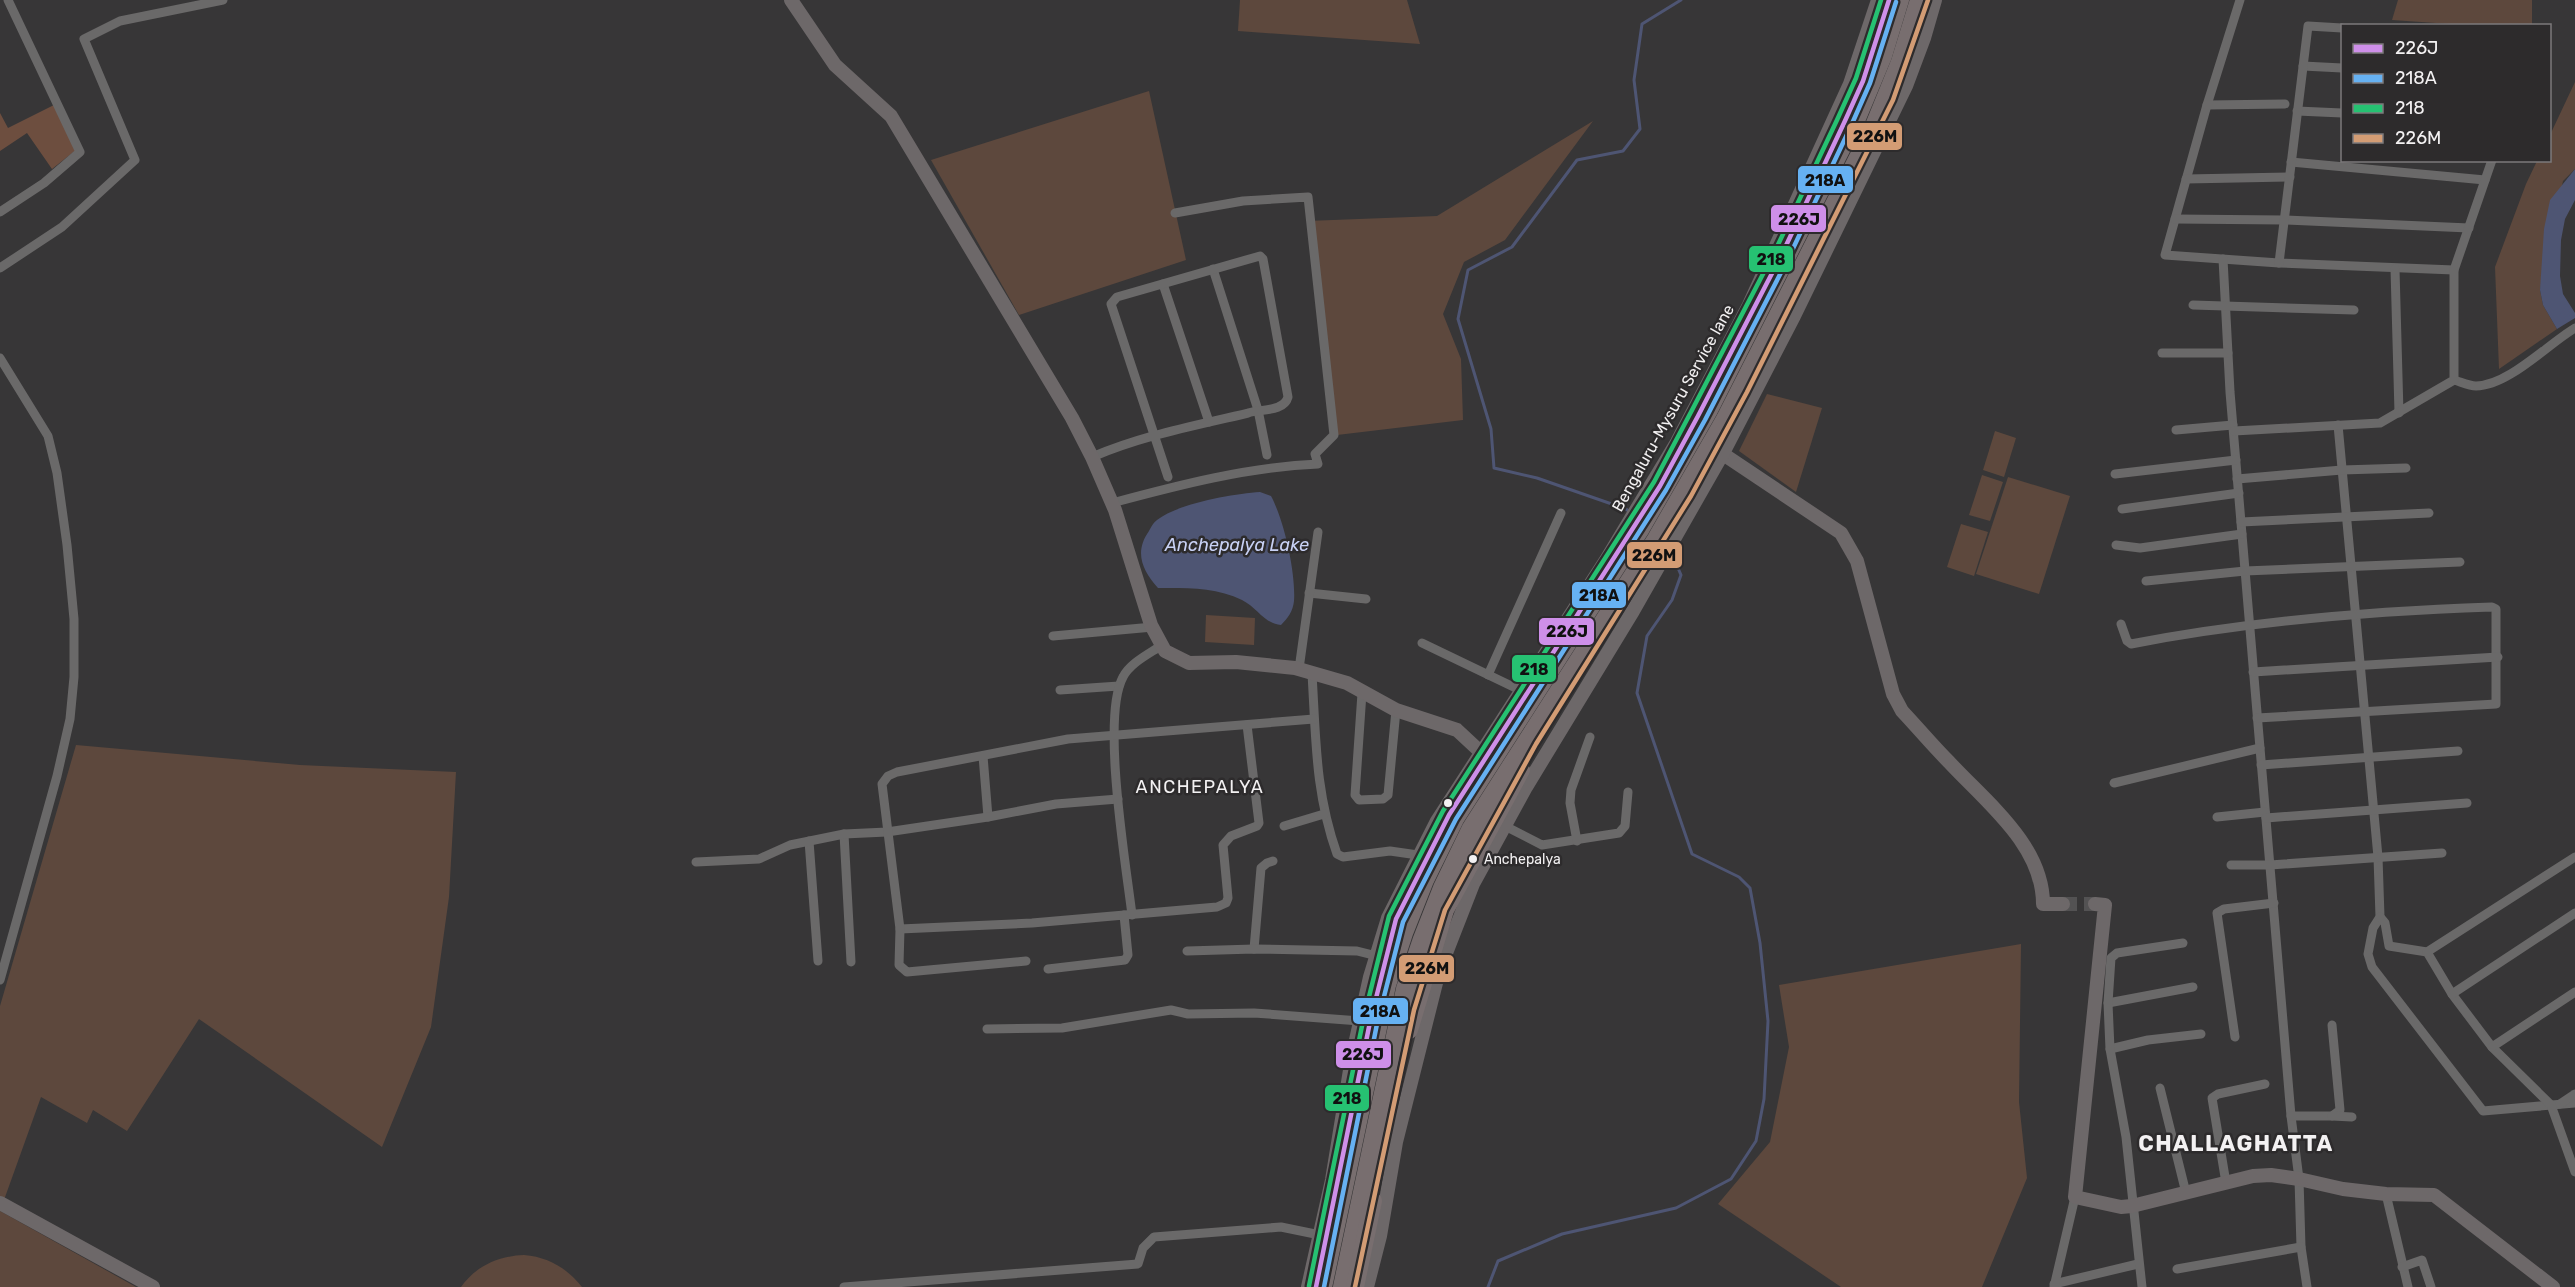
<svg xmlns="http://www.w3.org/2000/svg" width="2575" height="1287" font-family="Rubik,sans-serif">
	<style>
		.green { fill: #5d483d }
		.forest { fill: #6d4e3f }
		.water { fill: #4e5573 }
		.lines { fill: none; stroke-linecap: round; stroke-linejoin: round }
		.stream { stroke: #4e5573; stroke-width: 3 }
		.secondary-tunnel { stroke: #535253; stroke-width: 14; stroke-dasharray: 14 7; stroke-linecap: butt }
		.street { stroke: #6a6969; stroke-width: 9 }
		.secondary { stroke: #6d6869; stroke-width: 14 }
		.highway { stroke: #786e6f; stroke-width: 18 }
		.bus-1-casing { stroke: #2d2b2c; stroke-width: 9 }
		.bus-2-casing { stroke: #2d2b2c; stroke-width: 9 }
		.bus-3-casing { stroke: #2d2b2c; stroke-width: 9 }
		.bus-4-casing { stroke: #2d2b2c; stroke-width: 9 }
		.bus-1 { stroke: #ce8fe9; stroke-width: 4.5 }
		.bus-2 { stroke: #66b1f2; stroke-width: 4.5 }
		.bus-3 { stroke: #26c172; stroke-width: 4.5 }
		.bus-4 { stroke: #d39c74; stroke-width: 4.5 }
		.bus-dot { fill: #f3f1f2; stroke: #2d2b2c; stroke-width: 2 }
		.labels { text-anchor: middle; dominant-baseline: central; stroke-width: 5; stroke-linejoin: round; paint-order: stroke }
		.bus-label { font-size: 14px; fill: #f3f1f2; stroke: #2d2b2c; text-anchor: start }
		.street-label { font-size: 16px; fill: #f3f1f2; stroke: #2d2b2c }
		.water-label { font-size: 18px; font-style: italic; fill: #c8d1f5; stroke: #2d2b2c }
		.neighbourhood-label { font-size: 18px; letter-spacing: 1.5px; fill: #f3f1f2; stroke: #2d2b2c }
		.district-label { font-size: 22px; font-weight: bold; letter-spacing: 1.5px; fill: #f3f1f2; stroke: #2d2b2c }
		.line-badge { stroke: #2d2b2c; stroke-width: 2 }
		.pale-badge-label { font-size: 16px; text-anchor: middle; font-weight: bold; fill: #111 }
	</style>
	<rect width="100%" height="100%" fill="#373637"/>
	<g class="green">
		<polygon points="1240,0 1407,0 1420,44 1238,31"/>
		<polygon points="2398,0 2532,0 2532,25 2465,25 2392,20"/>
		<polygon points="2575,82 2575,169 2563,181 2540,290 2543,305 2557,329 2499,369 2495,267 2526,184 2537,161 2550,160 2550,135"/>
		<polygon points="1149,91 1186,260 1019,315 931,160"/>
		<polygon points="1593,121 1505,240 1464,262 1443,314 1461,359 1463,420 1337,435 1307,221 1437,216"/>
		<polygon points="1767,394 1822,408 1796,492 1739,451"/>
		<polygon points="1995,431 2016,438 2004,477 1983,470"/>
		<polygon points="1982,475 2003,482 1990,521 1969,515"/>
		<polygon points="2008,477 2070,496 2039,594 1976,574"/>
		<polygon points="1961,524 1988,532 1974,576 1947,567"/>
		<polygon points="1206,615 1255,618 1254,645 1205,642"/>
		<polygon points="76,745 300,765 456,772 449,897 431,1027 382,1147 199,1019 127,1131 93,1110 87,1123 41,1097 4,1200 0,1198 0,1006"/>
		<polygon points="2021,944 2019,1102 2027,1178 1982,1287 1841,1287 1718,1204 1770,1142 1789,1047 1779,985"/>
		<polygon points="0,1211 136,1287 0,1287"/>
		<path d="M524,1255C548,1257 567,1268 582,1287H461C476,1266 498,1256 524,1255Z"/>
	</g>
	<polygon class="forest" points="54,105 76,150 52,169 27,133 0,151 0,113 8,128"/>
	<g class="water">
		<polygon points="2575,169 2575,200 2565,219 2561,240 2560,276 2563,294 2575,313 2575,318 2557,329 2543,305 2540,290 2544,229 2550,200"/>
		<path d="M1260,492L1271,496C1284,520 1296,573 1294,601C1293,611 1288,618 1281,625C1263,623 1258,608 1242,600C1216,587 1186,588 1158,588C1142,570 1134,552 1149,531C1151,527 1154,522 1157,520C1179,503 1233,494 1260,492Z"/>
	</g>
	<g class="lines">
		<g class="stream">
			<polyline points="1631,513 1626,509 1537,478 1494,468 1491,429 1458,319 1468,270 1512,247 1577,160 1623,151 1640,129 1634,80 1642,24 1681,0"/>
			<polyline points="1488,1287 1498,1261 1562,1234 1676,1208 1731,1179 1756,1141 1764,1099 1768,1021 1760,943 1750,888 1739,877 1692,854 1637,693 1647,636 1672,600 1681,575 1672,554"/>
		</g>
		<polyline class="secondary-tunnel" points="2063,904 2095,904"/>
		<g class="street">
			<polyline points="2240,0 2207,105 2165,255 2279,263 2454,270"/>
			<polyline points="2303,66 2342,68"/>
			<polyline points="2207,105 2285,104"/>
			<polyline points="2297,111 2342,113"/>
			<polyline points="2291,162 2485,180"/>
			<polyline points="2186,179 2290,177"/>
			<polyline points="0,212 44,183 80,152 8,0"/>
			<polyline points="2175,219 2284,220 2469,228"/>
			<polyline points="2223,259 2230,392 2291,1116 2299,1179 2301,1247 2307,1287"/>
			<polyline points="2279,263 2308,26 2342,28"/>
			<polyline points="0,268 62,227 135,160 84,39 120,21 223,0"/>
			<polyline points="1213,269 1258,410 1267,455"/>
			<polyline points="2395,269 2399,413"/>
			<polyline points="1163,284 1209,422"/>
			<polyline points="2193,305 2354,310"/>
			<polyline points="2162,353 2228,353"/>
			<polyline points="0,358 48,436 57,473 67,545 74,619 74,677 70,719 57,776 0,980"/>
			<path d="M2454,380C2461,382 2469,386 2476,386C2508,386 2548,344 2575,328"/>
			<polyline points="2338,425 2378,857 2380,917 2373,928 2368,954 2372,967 2483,1111 2575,1103"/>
			<polyline points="2176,430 2233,425"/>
			<polyline points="2234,431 2380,423 2454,380 2454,270 2492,160"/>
			<path d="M1092,457C1144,435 1194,426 1248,413C1260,409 1284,412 1288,397L1263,259L1260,256L1117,297L1111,304L1168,477"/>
			<polyline points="2115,474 2236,460"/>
			<polyline points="2237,479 2342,470 2406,468"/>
			<path d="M1112,503C1179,485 1248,467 1318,464L1315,454L1334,435L1308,197L1243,201L1175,213"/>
			<polyline points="2122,509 2239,493"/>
			<polyline points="2241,522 2429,513"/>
			<polyline points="2116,545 2140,548 2242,534"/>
			<polyline points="2146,581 2245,571 2460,562"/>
			<polyline points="1309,593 1366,599"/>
			<path d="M2121,624L2127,641L2131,644C2250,621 2371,611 2492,607L2496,609V704L2257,718"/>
			<polyline points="1053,636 1153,627"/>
			<polyline points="1422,643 1524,692"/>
			<polyline points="1299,669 1318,532"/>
			<polyline points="2253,672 2498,657"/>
			<path d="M1312,674C1316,738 1315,792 1337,854L1343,857L1390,851L1418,855"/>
			<polyline points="1488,675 1561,513"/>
			<polyline points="1060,690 1119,686"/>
			<polyline points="1362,693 1355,795 1359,800 1383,799 1388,795 1396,710"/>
			<polyline points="983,756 988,817"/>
			<polyline points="2261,765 2458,751"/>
			<polyline points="2114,783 2260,748"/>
			<polyline points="2217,817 2265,812"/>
			<polyline points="2266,818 2467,803"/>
			<polyline points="1284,826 1324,814"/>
			<polyline points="1505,826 1542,845 1619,833 1625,826 1628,792"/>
			<polyline points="844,834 851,962"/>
			<polyline points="809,841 818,961"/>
			<polyline points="1577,841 1570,803 1571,790 1590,737"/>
			<polyline points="696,862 759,859 790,845 844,834 887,832 988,817 1056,804 1118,799"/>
			<polyline points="2231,865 2270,865 2442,853"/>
			<path d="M1132,915C1126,865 1101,717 1123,677C1130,663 1149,654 1162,645"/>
			<polyline points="2380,917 2385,923 2389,946 2427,952 2452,994 2492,1047 2551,1105 2575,1172"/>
			<polyline points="900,929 1032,923 1217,907 1226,903 1228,898 1223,845 1231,836 1257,826 1259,823 1247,725"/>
			<polyline points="1254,949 1261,868 1267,863 1273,861"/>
			<polyline points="1187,951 1254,949 1357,951 1377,956"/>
			<polyline points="2427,952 2575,857"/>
			<polyline points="1026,961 907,972 899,965 900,929 882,784 888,776 897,772 1068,739 1314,719"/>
			<polyline points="1048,969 1125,960 1128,955 1124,915"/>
			<polyline points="2452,994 2575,913"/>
			<polyline points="2108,1003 2193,987"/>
			<polyline points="987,1029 1062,1028 1171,1010 1188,1014 1254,1013 1360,1021"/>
			<polyline points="2235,1037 2217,913 2224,909 2274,903"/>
			<polyline points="2492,1047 2575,992"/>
			<polyline points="2110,1049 2148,1040 2201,1034"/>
			<polyline points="2160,1088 2186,1193"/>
			<polyline points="2560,1104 2575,1094"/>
			<polyline points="2291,1116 2332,1116 2340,1110 2332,1025"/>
			<polyline points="2332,1116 2352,1117"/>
			<polyline points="2226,1183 2212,1098 2218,1094 2265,1084"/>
			<polyline points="2386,1194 2408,1287"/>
			<polyline points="2402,1267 2422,1260 2431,1287"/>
			<polyline points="2177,1269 2301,1247"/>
			<polyline points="2054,1284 2138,1264"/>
			<polyline points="844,1287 1138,1264 1143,1248 1154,1237 1281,1227 1320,1235"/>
			<polyline points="2054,1287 2075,1197"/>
			<polyline points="2142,1287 2126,1137 2110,1049 2108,1003 2111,958 2117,953 2183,943"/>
		</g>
		<g class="secondary">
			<polyline points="791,0 835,65 891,116 1072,418 1092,457 1115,510 1151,625 1165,651 1189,663 1236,662 1295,668 1347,683 1396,710 1457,730 1486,757"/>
			<path d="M1717,450L1841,533L1857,561L1893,694L1902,711C1918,728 1933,746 1949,762C1986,802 2043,845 2043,904H2063"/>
			<polyline points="2095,904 2105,905 2075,1197 2121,1207 2132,1206 2253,1176 2271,1175 2299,1179 2343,1189 2386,1194 2434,1195 2553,1287"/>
			<polyline points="0,1203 153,1287"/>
			<polyline points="1308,1287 1332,1180 1352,1058 1370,977 1388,918 1437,821 1606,560 1677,442 1749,305 1850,84 1878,0"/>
			<polyline points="1367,1287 1380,1236 1396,1142 1439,971 1473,884 1526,787 1633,611 1723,453 1794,316 1906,86 1924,38 1935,0"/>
		</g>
		<g class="highway">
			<polyline points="1409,1030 1445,910 1521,770"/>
			<polyline points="1323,1287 1387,985 1404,933 1425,880 1455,819 1640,530 1709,410 1857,118 1883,56 1900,0"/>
			<polyline points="1342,1287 1405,989 1422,939 1442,888 1471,828 1656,539 1725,419 1874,126 1900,62 1919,0"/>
			<polyline points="1355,1287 1373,1201"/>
		</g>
		<defs>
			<polyline id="bus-1" points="1316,1287 1370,1022 1396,919 1449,815 1660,486 1698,416 1782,254 1844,123 1863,81 1889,0"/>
			<polyline id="bus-2" points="1324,1287 1377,1024 1403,922 1456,819 1666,490 1705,420 1789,257 1851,126 1870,83 1896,2"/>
			<polyline id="bus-3" points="1309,1286 1363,1021 1389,916 1443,811 1654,482 1691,412 1775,251 1837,120 1856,78 1881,0"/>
			<polyline id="bus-4" points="1355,1287 1414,1010 1445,910 1536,744 1691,496 1747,392 1893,100 1928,0"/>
		</defs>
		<use href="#bus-1" class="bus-1-casing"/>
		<use href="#bus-2" class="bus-2-casing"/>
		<use href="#bus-3" class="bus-3-casing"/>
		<use href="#bus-4" class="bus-4-casing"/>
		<use href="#bus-1" class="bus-1"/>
		<use href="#bus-2" class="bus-2"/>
		<use href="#bus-3" class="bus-3"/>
		<use href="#bus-4" class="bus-4"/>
	</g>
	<g class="bus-dot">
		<circle cx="1448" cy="803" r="5"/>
		<circle cx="1473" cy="859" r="5"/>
	</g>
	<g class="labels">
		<g class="bus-label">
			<text x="1484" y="859">Anchepalya</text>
		</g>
		<g class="street-label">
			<text transform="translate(1673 408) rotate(-61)">Bengaluru-Mysuru Service lane</text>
		</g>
		<g class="water-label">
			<text x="1237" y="545">Anchepalya Lake</text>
		</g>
		<g class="neighbourhood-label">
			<text x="1200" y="787">ANCHEPALYA</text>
		</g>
		<g class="district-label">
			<text x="2236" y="1143">CHALLAGHATTA</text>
		</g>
	</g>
	<g class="line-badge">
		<rect x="1846" y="122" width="57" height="29" rx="6" fill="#d39c74"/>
		<rect x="1797" y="165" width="57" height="29" rx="6" fill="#66b1f2"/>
		<rect x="1770" y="204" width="57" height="29" rx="6" fill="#ce8fe9"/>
		<rect x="1748" y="245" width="46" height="28" rx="6" fill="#26c172"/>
		<rect x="1626" y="541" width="57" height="28" rx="6" fill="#d39c74"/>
		<rect x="1571" y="581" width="56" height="28" rx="6" fill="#66b1f2"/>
		<rect x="1538" y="617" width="57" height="29" rx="6" fill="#ce8fe9"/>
		<rect x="1511" y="654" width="46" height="29" rx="6" fill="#26c172"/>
		<rect x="1398" y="954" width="57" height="29" rx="6" fill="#d39c74"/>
		<rect x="1352" y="997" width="57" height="28" rx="6" fill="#66b1f2"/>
		<rect x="1335" y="1040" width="57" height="29" rx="6" fill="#ce8fe9"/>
		<rect x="1324" y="1084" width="46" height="28" rx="6" fill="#26c172"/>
	</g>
	<g class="pale-badge-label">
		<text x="1875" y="142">226M</text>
		<text x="1825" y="186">218A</text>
		<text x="1799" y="225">226J</text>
		<text x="1771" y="265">218</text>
		<text x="1654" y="561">226M</text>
		<text x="1599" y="601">218A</text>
		<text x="1567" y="637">226J</text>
		<text x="1534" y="675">218</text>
		<text x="1427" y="974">226M</text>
		<text x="1380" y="1017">218A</text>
		<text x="1363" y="1060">226J</text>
		<text x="1347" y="1104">218</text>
	</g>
	<rect x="2341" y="24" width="210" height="138" fill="#2d2b2c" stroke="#7c7a7b" stroke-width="1.5"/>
	<rect x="2353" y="44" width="30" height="9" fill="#ce8fe9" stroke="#7c7a7b" stroke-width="1.5"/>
	<text x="2395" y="54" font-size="18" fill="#f3f1f2">226J</text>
	<rect x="2353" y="74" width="30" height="9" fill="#66b1f2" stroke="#7c7a7b" stroke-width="1.5"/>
	<text x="2395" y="84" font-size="18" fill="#f3f1f2">218A</text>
	<rect x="2353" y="104" width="30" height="9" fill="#26c172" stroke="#7c7a7b" stroke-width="1.5"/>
	<text x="2395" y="114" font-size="18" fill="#f3f1f2">218</text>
	<rect x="2353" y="134" width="30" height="9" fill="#d39c74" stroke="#7c7a7b" stroke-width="1.5"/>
	<text x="2395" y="144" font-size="18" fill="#f3f1f2">226M</text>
</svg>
